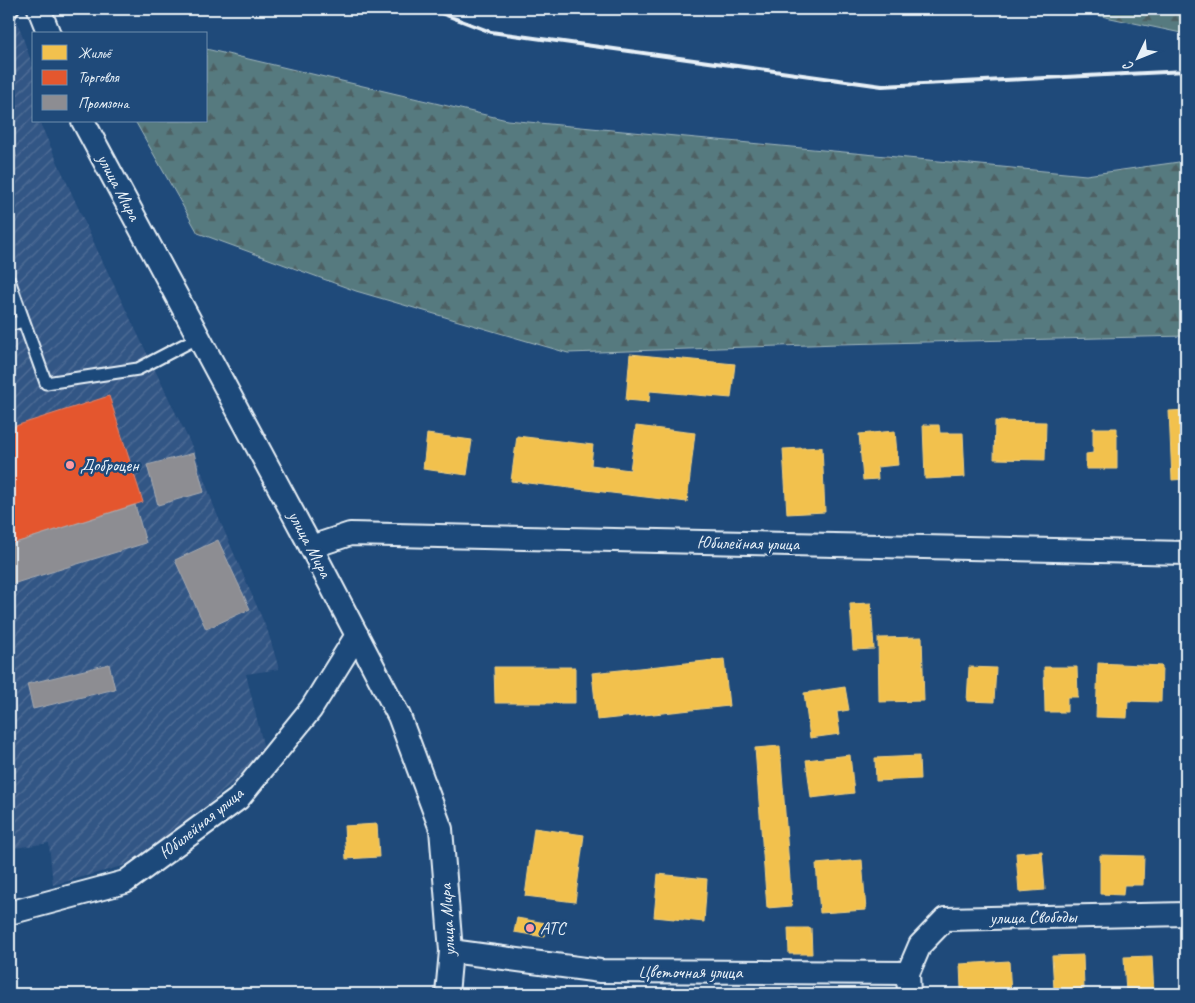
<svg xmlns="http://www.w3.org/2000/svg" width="1195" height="1003" font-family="Caveat,sans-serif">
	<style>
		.industrial { fill: url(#industrial-furrows) }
		.forest { fill: url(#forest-firs); stroke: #a0b6bc }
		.homes { fill: #f2c14e; stroke: #efcf81 }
		.shops { fill: #e4572e; stroke: #e5856b }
		.industry { fill: #8d8d92; stroke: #a8abb1 }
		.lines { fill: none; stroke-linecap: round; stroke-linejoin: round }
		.lane-casing { stroke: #e8f1f8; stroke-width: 15 }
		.street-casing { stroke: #e8f1f8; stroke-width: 26 }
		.lane { stroke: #1f4a7a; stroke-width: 11 }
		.street { stroke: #1f4a7a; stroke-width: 22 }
		.rail { stroke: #e8f1f8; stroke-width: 4 }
		.poi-dot { fill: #ff9aa2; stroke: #1f4a7a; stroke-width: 2 }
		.labels { text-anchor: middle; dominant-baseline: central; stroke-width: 5; stroke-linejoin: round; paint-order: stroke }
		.street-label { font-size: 18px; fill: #e8f1f8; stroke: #1f4a7a }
		.poi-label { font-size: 18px; fill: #e8f1f8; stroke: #1f4a7a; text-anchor: start }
	</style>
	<defs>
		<pattern id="industrial-furrows" width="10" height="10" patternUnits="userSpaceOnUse" patternTransform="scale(1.25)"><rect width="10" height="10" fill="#335685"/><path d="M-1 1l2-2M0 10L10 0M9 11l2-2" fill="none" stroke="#516f97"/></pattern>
		<pattern id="forest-firs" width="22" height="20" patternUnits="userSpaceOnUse" patternTransform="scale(1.25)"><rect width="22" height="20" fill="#577a7f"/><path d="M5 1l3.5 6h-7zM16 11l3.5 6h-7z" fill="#4e6164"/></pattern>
	</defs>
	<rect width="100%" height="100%" fill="#1f4a7a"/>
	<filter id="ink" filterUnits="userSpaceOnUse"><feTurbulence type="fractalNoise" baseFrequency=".02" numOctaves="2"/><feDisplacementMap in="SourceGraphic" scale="10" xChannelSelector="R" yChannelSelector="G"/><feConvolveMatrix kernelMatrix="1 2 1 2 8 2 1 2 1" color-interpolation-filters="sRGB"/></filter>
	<g filter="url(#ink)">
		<polygon class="industrial" points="9,9 13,9 34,70 34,121 39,121 99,254 194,451 216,512 268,632 279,669 246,674 266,757 137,862 53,885 49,843 14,848 9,836"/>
		<g class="forest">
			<polygon points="1068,9 1186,9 1186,34"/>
			<polygon points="206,49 507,120 1086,175 1186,161 1186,336 839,344 568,353 356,291 198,233 135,121 206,121"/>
		</g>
		<g class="homes">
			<polygon points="630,354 735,364 731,398 650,391 649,402 626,400"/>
			<polygon points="1186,410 1186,479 1172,480 1169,411"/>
			<polygon points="995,421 1046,422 1045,460 994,459"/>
			<polygon points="923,425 939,425 940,433 963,433 965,477 925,479"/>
			<polygon points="636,426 695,433 687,502 511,481 517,436 593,445 591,465 630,470"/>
			<polygon points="1093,428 1117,428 1117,469 1086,469 1086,454 1093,453"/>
			<polygon points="895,431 898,465 877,467 878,479 863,480 859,434"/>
			<polygon points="427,434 472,440 467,475 423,469"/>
			<polygon points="822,447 825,512 787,514 783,449"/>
			<polygon points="871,603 874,649 853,650 850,604"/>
			<polygon points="922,637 924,701 879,702 878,638"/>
			<polygon points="724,659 729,706 597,720 592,673"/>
			<polygon points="1098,663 1162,666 1161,702 1128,701 1127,718 1096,717"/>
			<polygon points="494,667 575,667 575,703 495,703"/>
			<polygon points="969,667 996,668 994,702 967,701"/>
			<polygon points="1044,667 1077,667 1078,697 1067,697 1067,712 1045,712"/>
			<polygon points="845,687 849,710 837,712 840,734 810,738 804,693"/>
			<polygon points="780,746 792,906 767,908 755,748"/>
			<polygon points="850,755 854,793 811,798 806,760"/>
			<polygon points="919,756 920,779 876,781 875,758"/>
			<polygon points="377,824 379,857 346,859 344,826"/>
			<polygon points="534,828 584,835 575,902 525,896"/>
			<polygon points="1042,851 1045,890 1019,892 1016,853"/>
			<polygon points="1100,855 1144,856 1143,885 1124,885 1123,895 1100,894"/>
			<polygon points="862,860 866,910 820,913 816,864"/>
			<polygon points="658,874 707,879 704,922 654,917"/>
			<polygon points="517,918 546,923 544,937 514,932"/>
			<polygon points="788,928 811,928 812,954 789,954"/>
			<polygon points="1083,955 1084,989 1054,990 1052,956"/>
			<polygon points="1152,956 1154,994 1126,994 1124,957"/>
			<polygon points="1009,961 1011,994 983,994 983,988 961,989 960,964"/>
		</g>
		<polygon class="shops" points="109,396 143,502 9,545 9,428"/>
		<g class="industry">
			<polygon points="9,122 16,157 9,158"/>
			<polygon points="194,453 204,492 158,505 147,465"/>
			<polygon points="135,505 146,543 9,585 9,545"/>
			<polygon points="218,540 250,609 206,629 175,560"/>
			<polygon points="109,664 115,689 33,709 27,684"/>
		</g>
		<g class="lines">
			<defs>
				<g id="lane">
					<polyline points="9,15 13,9"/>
					<polyline points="9,280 46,383 138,369 199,337"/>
					<polyline points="9,325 23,321"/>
				</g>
				<g id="street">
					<polyline points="39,9 49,34"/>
					<polyline points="83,121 311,547 399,716 441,829 451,951 447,994"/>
					<polyline points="311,547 350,534 1186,553"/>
					<polyline points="9,913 125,882 238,799 311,709 357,635"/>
					<polyline points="451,951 600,971 908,973 909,994"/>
					<polyline points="908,973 920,945 945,919 1186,914"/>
				</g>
			</defs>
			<use href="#lane" class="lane-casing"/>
			<use href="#street" class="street-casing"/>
			<use href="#lane" class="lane"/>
			<use href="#street" class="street"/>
			<polyline class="rail" points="430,9 491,32 882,86 1186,71"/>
		</g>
	</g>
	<g class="poi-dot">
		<circle cx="70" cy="465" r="5"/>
		<circle cx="530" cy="928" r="5"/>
	</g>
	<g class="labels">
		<g class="street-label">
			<text transform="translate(119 187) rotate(62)">улица Мира</text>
			<text transform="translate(748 543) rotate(1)">Юбилейная улица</text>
			<text transform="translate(310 544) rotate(62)">улица Мира</text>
			<text transform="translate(201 823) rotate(-39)">Юбилейная улица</text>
			<text transform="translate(1033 917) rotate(-1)">улица Свободы</text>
			<text transform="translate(447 920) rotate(-93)">улица Мира</text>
			<text x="690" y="972">Цветочная улица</text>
		</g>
		<g class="poi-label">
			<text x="80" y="465">Доброцен</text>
			<text x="540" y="928">АТС</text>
		</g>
	</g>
	<rect width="1195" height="1003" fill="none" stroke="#1f4a7a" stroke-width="30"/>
	<rect x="15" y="15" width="1165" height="973" fill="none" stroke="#e8f1f8" stroke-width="2" filter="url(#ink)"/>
	<rect x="32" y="32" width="175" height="90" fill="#1f4a7a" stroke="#6f8dac"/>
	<rect x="42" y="45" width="25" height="15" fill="#f2c14e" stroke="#6f8dac"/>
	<text x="78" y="58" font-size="15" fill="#e8f1f8">Жильё</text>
	<rect x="42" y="70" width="25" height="15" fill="#e4572e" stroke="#6f8dac"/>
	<text x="78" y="82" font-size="15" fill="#e8f1f8">Торговля</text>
	<rect x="42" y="95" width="25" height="15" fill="#8d8d92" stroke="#6f8dac"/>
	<text x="78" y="108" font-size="15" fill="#e8f1f8">Промзона</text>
	<g transform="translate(1138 58) rotate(227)" stroke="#1f4a7a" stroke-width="4" paint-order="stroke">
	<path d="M0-4L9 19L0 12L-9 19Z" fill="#e8f1f8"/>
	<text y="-8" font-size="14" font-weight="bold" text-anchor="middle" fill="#e8f1f8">С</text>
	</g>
</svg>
